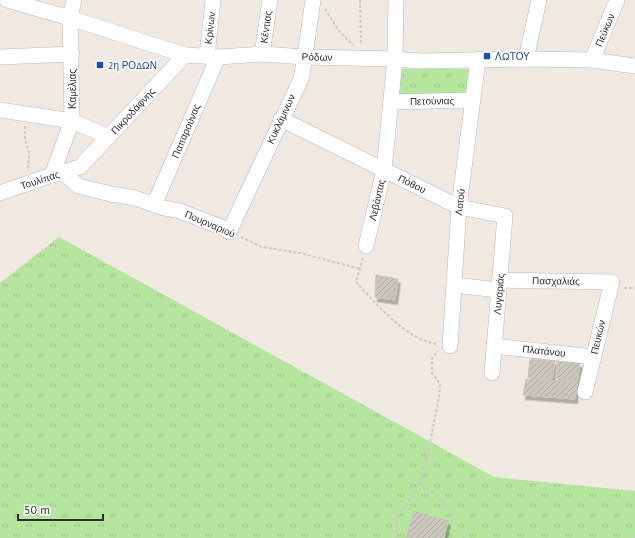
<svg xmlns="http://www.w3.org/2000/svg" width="635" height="538" font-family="'PT Sans',sans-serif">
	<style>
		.grass { fill: url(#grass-tufts) }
		.building { fill: url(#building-hatch); stroke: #cbc5ba; filter: url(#shadow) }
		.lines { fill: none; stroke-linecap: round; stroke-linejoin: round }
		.minor-casing { stroke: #b4b7c1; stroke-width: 16 }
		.path { stroke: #c9c9c9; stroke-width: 2; stroke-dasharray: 3 2; stroke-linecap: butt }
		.minor { stroke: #fff; stroke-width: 15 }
		.transit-dot { fill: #1a4fb4; stroke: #fff; stroke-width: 1.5 }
		.labels { text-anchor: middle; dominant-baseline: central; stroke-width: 3; stroke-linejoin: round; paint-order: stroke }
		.street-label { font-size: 10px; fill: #2e2e2e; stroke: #fff }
		.transit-label { font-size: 10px; fill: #164399; stroke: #fff; text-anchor: start }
	</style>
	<defs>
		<pattern id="grass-tufts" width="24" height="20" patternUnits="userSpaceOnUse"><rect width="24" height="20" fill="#b6e59e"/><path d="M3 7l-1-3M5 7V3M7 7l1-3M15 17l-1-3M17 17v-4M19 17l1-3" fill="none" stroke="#9dc588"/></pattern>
		<pattern id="building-hatch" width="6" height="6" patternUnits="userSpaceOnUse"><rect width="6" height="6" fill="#cbc7bf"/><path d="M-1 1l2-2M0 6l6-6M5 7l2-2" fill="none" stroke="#afaba4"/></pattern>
		<filter id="shadow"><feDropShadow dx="2.5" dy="4.5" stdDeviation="0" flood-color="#0004"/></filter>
	</defs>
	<rect width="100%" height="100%" fill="#efe9e1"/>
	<g class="grass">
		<polygon points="402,69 473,69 469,96 398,98"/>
		<polygon points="59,237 494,477 635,491 635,538 0,538 0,283"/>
	</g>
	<g class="building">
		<polygon points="376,275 398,279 395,300 375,297"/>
		<polygon points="530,359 555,361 552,379 528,377"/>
		<polygon points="557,361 580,363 577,381 556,378"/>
		<polygon points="526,379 577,382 575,399 523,395"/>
		<polygon points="414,511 448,521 444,538 406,538"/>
	</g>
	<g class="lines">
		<defs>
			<g id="minor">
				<polyline points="7,0 70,18 185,55 218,57 262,54 305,57 395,59 420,61 526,59 592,60 635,66"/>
				<polyline points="262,54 270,0"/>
				<polyline points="207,56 213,0"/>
				<polyline points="0,57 72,54"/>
				<polyline points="526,59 539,0"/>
				<polyline points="592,60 617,0"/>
				<polyline points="391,102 473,100"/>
				<polyline points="0,110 72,121 109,137"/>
				<polyline points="281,119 459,207 505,216 492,373"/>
				<polyline points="63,172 78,186 111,194 135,198 164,208 180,211 221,227 229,232 301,79 303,69 313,0"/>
				<polyline points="52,175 72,121 70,18 74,0"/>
				<polyline points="0,193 52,175 80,167 185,55"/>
				<polyline points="154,205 218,57"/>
				<polyline points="366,246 384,170 395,59 396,0"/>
				<polyline points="500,280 612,282 585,392"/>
				<polyline points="454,285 499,290"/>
				<polyline points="450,346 459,207 478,59"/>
				<polyline points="494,346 594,357"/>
			</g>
		</defs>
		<use href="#minor" class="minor-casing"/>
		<g class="path">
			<polyline points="360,0 361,45"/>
			<polyline points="325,9 339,31 353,45"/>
			<polyline points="25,126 25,139 29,153 28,171"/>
			<polyline points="241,237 262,247 300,253 361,269"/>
			<path d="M363,258L356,282C376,304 407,340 437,344"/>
			<polyline points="624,288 635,288"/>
			<polyline points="419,483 436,495 449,508 464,538"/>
			<polyline points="396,538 397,536 396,526 400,512 411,499 419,483 426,463 439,397 440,384 432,373 432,359 438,351"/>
			<polyline points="634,538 635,537"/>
		</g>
		<use href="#minor" class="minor"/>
	</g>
	<g class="transit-dot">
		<rect x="483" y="52" width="8" height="8" rx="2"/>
		<rect x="96" y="61" width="8" height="8" rx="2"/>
	</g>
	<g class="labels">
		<g class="street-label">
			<text transform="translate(266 27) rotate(-82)">Κέντιας</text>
			<text transform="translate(210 28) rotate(-84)">Κρίνων</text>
			<text transform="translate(605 30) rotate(-67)">Πεύκων</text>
			<text transform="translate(317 57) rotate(2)">Ρόδων</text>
			<text transform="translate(72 89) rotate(-90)">Καμέλιας</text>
			<text transform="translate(432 101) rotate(-1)">Πετούνιας</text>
			<text transform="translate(133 111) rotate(-47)">Πικροδάφνης</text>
			<text transform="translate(281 119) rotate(-65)">Κυκλάμινων</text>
			<text transform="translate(186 131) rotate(-67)">Παπαρούνας</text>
			<text transform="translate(40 180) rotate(-18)">Τουλίπας</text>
			<text transform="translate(412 184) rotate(26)">Πόθου</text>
			<text transform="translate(377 200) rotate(-77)">Λεβάντας</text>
			<text transform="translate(460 202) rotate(-84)">Λοτού</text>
			<text transform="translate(210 224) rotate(23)">Πουρναριού</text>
			<text transform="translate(556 281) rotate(1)">Πασχαλιάς</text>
			<text transform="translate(499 294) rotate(-85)">Λυγαριάς</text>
			<text transform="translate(598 337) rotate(-77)">Πευκών</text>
			<text transform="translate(544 351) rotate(6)">Πλατάνου</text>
		</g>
		<g class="transit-label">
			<text x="495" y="56">ΛΩΤΟΥ</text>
			<text x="108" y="65">2η ΡΟΔΩΝ</text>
		</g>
	</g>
	<path d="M18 514v6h85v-6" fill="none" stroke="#2e2e2e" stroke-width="2"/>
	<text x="24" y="514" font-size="12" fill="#2e2e2e" stroke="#ffffff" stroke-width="3" paint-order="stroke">50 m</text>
</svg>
